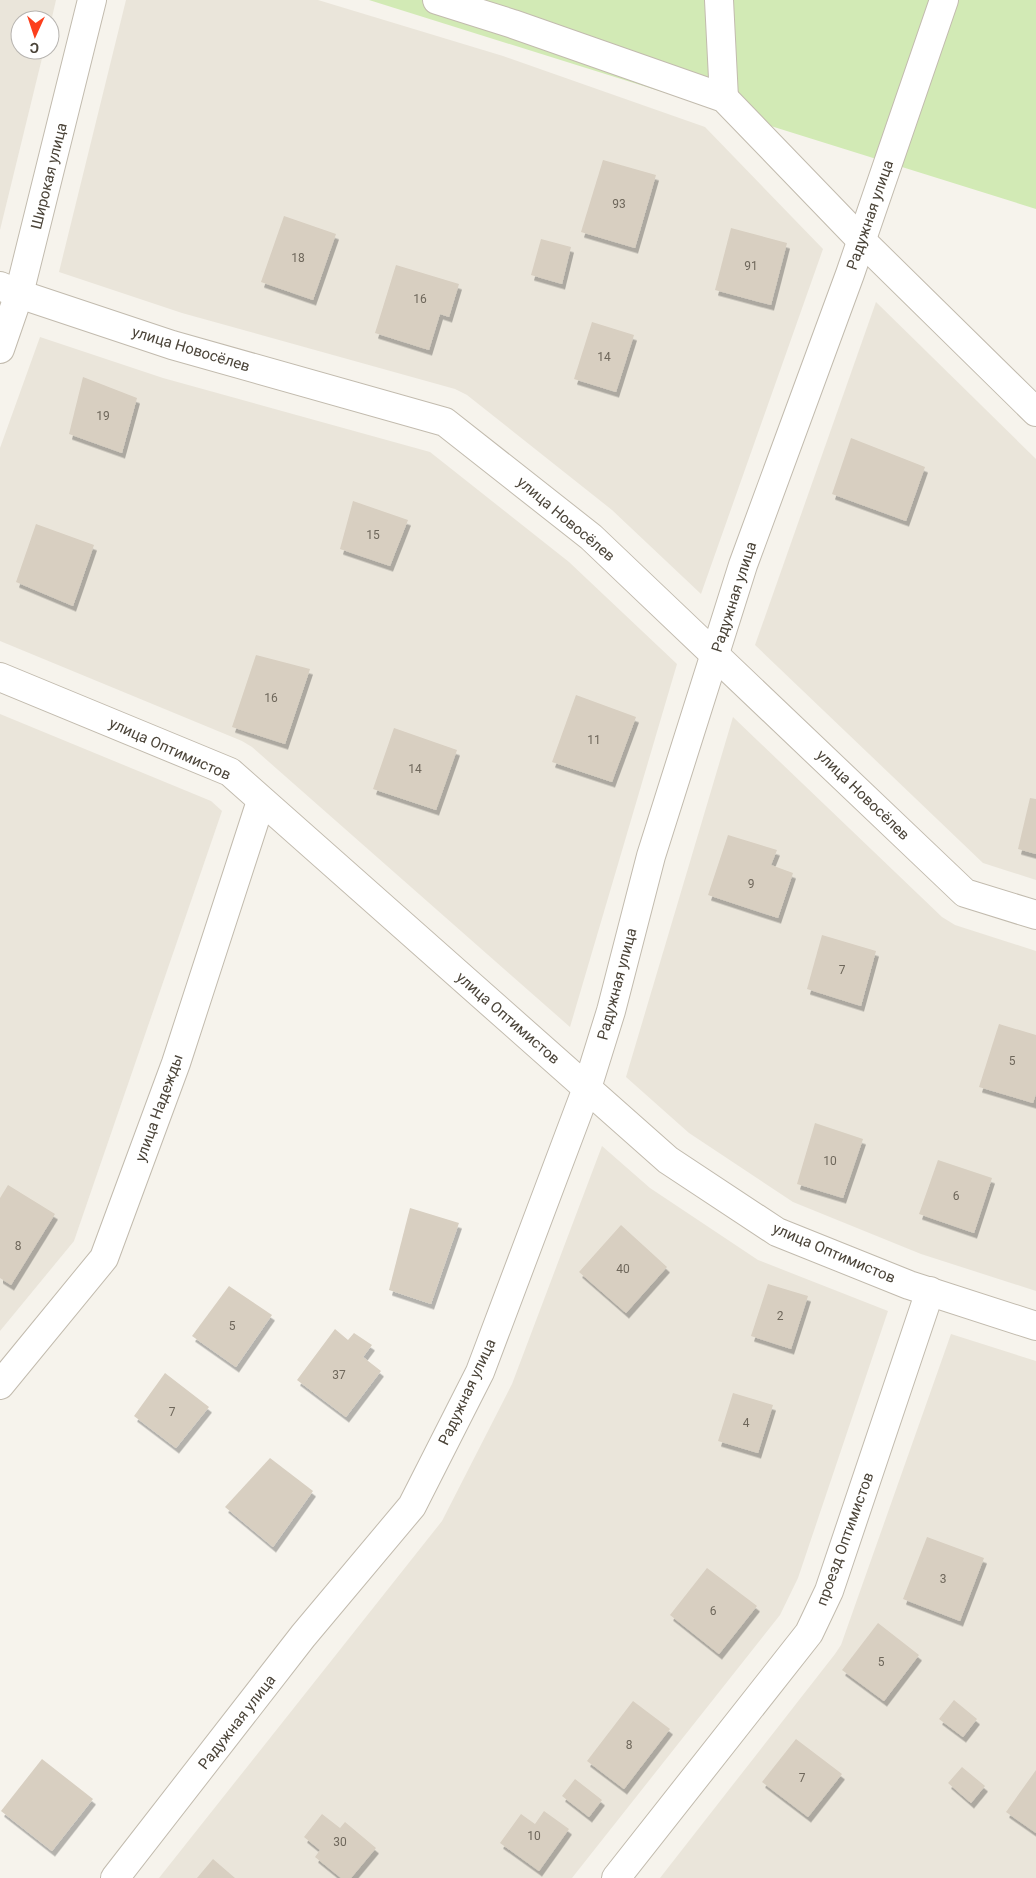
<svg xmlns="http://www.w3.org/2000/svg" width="1036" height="1878" font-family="Roboto,sans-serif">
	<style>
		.residential { fill: #eae5da }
		.green { fill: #d2eab5 }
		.building { fill: #d8cfc1; filter: url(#shadow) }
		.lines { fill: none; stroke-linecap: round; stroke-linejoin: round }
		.minor-casing { stroke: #c2bbae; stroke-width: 30 }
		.minor { stroke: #fff; stroke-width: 28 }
		.labels { text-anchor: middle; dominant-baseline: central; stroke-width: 4.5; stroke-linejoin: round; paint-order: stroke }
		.number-label { font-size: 12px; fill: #6e675b }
		.street-label { font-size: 15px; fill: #4b4439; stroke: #fff }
	</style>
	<defs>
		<filter id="shadow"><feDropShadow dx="3" dy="5.5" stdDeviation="0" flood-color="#0004"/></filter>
	</defs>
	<rect width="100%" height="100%" fill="#f6f3ec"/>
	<g class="residential">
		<polygon points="0,0 56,0 50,26 50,20 20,20 20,50 44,50 0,230"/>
		<polygon points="126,0 318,0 503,56 705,127 823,249 701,594 612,510 467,395 455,389 182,313 59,272"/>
		<polygon points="876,302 1036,459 1036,880 983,863 755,645"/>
		<polygon points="40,337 163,378 430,452 569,562 677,664 570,1027 252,747 242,741 0,641 0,448"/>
		<polygon points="0,714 211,801 222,811 74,1241 0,1331"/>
		<polygon points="733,717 942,917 955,925 1036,951 1036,1291 921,1254 793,1202 689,1133 626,1077"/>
		<polygon points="602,1146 650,1188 758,1260 888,1311 798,1578 780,1615 572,1878 159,1878 442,1521 512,1384"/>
		<polygon points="951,1334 1036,1361 1036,1878 660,1878 835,1654 841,1645"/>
	</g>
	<polygon class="green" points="369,0 1036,0 1036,209"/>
	<g class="building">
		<polygon points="603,160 656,175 635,248 581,232"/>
		<polygon points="284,216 336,234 313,300 261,282"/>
		<polygon points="731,228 787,243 771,305 715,290"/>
		<polygon points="541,239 571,247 562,284 531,275"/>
		<polygon points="396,265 459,284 449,317 440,314 429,350 375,333"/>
		<polygon points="592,322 634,335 616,392 574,379"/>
		<polygon points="83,377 137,398 122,453 69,434"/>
		<polygon points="851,438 925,467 906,521 832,494"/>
		<polygon points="353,501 408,520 390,566 340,549"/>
		<polygon points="36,524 94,545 73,606 16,582"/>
		<polygon points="256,655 310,669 285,744 232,727"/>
		<polygon points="576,695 636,717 612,782 552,762"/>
		<polygon points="394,728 457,750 436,810 373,789"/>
		<polygon points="1030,798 1036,799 1036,854 1018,849"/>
		<polygon points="728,835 777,850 771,865 793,873 778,918 708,895"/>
		<polygon points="822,935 876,951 861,1006 807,989"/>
		<polygon points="999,1024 1036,1035 1036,1094 1033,1103 979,1087"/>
		<polygon points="815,1123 863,1139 843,1198 797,1184"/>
		<polygon points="938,1160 992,1178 974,1233 919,1214"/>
		<polygon points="8,1185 55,1214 11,1285 0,1278 0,1198"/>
		<polygon points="410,1208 459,1223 431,1304 389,1290"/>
		<polygon points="621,1225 667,1267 626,1313 579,1272"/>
		<polygon points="768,1284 808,1296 791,1349 751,1336"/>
		<polygon points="229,1286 272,1315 236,1367 192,1336"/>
		<polygon points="335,1329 348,1340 354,1333 372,1345 363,1357 381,1371 346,1417 297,1380"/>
		<polygon points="165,1373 209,1407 176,1448 134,1416"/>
		<polygon points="733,1393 773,1405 758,1453 718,1441"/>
		<polygon points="270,1458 313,1491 273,1547 225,1507"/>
		<polygon points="927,1537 984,1558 960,1621 903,1599"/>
		<polygon points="707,1568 757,1606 719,1654 670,1615"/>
		<polygon points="878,1623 919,1655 884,1701 842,1670"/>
		<polygon points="954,1700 977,1719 963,1737 939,1719"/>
		<polygon points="633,1701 670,1729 624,1789 587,1761"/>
		<polygon points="796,1739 842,1774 808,1817 762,1782"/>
		<polygon points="42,1759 93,1799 52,1851 1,1811"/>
		<polygon points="962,1767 985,1786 971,1803 948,1783"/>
		<polygon points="1036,1770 1036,1833 1006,1812"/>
		<polygon points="575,1779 602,1800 589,1817 562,1796"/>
		<polygon points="544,1811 569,1829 539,1871 500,1843 521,1814 535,1824"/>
		<polygon points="322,1814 340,1828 345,1822 376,1848 351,1878 341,1878 315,1857 320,1850 304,1837"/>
		<polygon points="213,1859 235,1878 197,1878"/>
	</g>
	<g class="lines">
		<defs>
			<g id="minor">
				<polyline points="437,0 513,24 724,98 862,241 1036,412"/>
				<polyline points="719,0 724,98"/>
				<polyline points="0,286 19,294 172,345 445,422 591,537 965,893 1036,915"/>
				<polyline points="0,349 19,294 92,0"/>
				<polyline points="0,677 230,772 668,1160 777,1232 909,1285 1036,1326"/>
				<polyline points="0,1385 104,1258 176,1063 261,801"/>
				<polyline points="115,1878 303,1636 412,1506 480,1372 587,1088 611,1011 651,856 743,565 850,274 944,0"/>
				<polyline points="616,1878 809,1633 829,1591 930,1291"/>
			</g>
		</defs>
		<use href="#minor" class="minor-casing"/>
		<use href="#minor" class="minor"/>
	</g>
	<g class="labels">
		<g class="number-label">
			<text x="619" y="204">93</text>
			<text x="298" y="258">18</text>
			<text x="751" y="266">91</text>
			<text x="420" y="299">16</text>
			<text x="604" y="357">14</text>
			<text x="103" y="416">19</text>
			<text x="373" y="535">15</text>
			<text x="271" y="698">16</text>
			<text x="594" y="740">11</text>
			<text x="415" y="769">14</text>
			<text x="751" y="884">9</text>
			<text x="842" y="970">7</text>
			<text x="1012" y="1061">5</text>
			<text x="830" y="1161">10</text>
			<text x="956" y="1196">6</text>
			<text x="18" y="1246">8</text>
			<text x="623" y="1269">40</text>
			<text x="780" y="1316">2</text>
			<text x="232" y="1326">5</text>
			<text x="339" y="1375">37</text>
			<text x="172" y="1412">7</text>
			<text x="746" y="1423">4</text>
			<text x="943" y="1579">3</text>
			<text x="713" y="1611">6</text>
			<text x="881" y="1662">5</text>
			<text x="629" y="1745">8</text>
			<text x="802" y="1778">7</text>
			<text x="534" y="1836">10</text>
			<text x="340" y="1842">30</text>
		</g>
		<g class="street-label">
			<text transform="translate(49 176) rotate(-76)">Широкая улица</text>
			<text transform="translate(870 215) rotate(-71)">Радужная улица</text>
			<text transform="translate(191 349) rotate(17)">улица Новосёлев</text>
			<text transform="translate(566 519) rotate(40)">улица Новосёлев</text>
			<text transform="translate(734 597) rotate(-72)">Радужная улица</text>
			<text transform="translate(170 749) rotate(24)">улица Оптимистов</text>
			<text transform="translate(863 795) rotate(44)">улица Новосёлев</text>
			<text transform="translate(617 984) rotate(-75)">Радужная улица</text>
			<text transform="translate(508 1018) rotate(41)">улица Оптимистов</text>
			<text transform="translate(159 1108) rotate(-70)">улица Надежды</text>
			<text transform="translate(834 1253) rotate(23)">улица Оптимистов</text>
			<text transform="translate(467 1392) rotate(-65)">Радужная улица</text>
			<text transform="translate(845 1539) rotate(-70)">проезд Оптимистов</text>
			<text transform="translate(237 1722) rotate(-52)">Радужная улица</text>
		</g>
	</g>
	<g transform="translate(35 35) rotate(183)"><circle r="24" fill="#ffffff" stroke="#b7b4b0"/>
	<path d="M0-4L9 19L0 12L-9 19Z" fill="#fc3f1d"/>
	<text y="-8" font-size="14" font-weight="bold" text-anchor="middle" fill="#4b4439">С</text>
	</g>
</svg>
